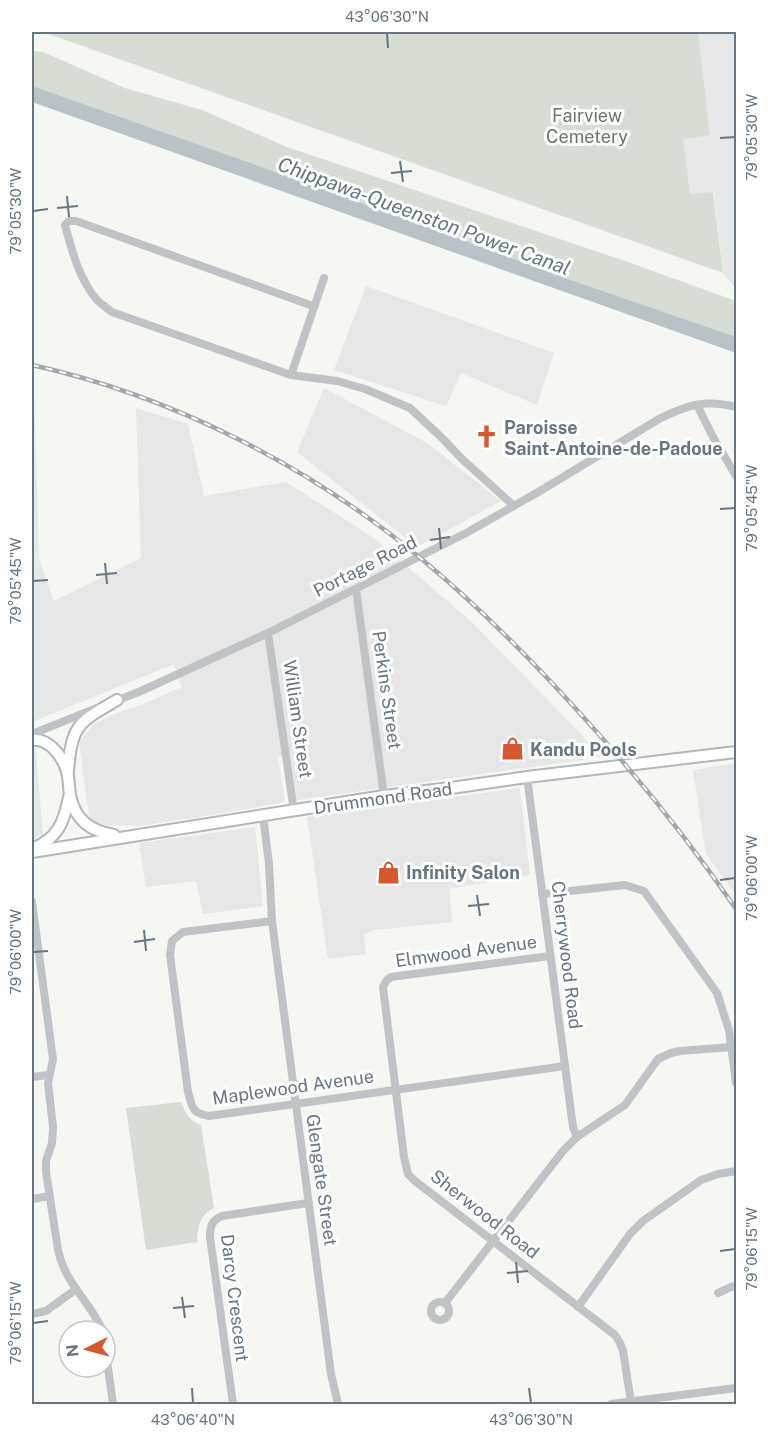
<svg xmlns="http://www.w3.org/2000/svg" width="768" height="1436" font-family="'Public Sans',sans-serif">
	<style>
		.built { fill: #e6e7e6 }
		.green { fill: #d7dcd4 }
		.water { fill: #b8c2c7 }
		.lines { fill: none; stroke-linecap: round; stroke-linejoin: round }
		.major-casing { stroke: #b3b7ba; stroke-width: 14 }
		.minor { stroke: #bfc3c6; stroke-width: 8 }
		.major { stroke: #fff; stroke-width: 10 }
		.rail-casing { stroke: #a1a7ab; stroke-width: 4.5 }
		.rail { stroke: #fff; stroke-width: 2; stroke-dasharray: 7; stroke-linecap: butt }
		.ticks { fill: none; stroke: #677681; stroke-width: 2 }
		.labels { text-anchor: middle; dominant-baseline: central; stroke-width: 6; stroke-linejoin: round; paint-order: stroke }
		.park-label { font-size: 18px; fill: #697965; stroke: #fff }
		.poi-label { font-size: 18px; font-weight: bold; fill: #677681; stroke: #fff; text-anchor: start }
		.street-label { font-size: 18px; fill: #677681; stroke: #fff }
		.water-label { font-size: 20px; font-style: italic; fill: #63777e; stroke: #fff }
		.neatline { fill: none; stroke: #677681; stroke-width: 2 }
		.ticks-label { font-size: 15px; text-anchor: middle; fill: #677681 }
	</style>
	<rect width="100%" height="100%" fill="#f6f6f3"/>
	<g class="built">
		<polygon points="698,32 736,32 736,289 723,273 714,192 690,195 682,138 710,135"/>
		<polygon points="366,286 554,353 537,405 461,373 446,406 334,370"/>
		<polygon points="324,388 427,443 501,501 417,547 297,452"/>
		<polygon points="32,389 34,390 39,559 54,601 141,558 136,408 188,424 204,496 286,482 374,538 472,622 603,757 297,800 290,755 278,757 285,802 206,816 138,826 107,825 90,822 79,742 94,724 117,713 148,702 182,687 174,664 32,722"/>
		<polygon points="35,742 43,835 32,840 32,744"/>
		<polygon points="736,763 736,895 706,854 693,770"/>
		<polygon points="520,788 530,875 449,889 452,922 374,930 364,934 366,954 328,959 307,817"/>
		<polygon points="255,827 263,906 203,914 196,881 146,887 139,843"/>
	</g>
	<g class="green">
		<polygon points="43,32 698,32 710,135 683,139 690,194 713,192 723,273"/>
		<polygon points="32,51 43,52 125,88 202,110 287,147 625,261 736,301 736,342 32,89"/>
		<path d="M181,1102C187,1114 188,1120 201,1125L214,1208C199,1215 198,1227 197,1242L146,1250L126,1108Z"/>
	</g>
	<polygon class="water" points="32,86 318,187 576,282 736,337 736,353 32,102"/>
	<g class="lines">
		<defs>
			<g id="major">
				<path d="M32,740C50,738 65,759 68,776C69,782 69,789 70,795C75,820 90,831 114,835"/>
				<path d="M68,771C72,724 78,723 117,700"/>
				<path d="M34,848C58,838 64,822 69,797"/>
				<polyline points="32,852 384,796 451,788 527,777 736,752"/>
			</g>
		</defs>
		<use href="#major" class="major-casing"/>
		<g class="minor">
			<path d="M313,306L76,221H69L65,225C72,251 79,279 97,300C101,304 107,308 112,312L291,375L337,381L365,389L410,408L441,437L462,459L514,506"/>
			<polyline points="291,375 324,278"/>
			<polyline points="697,405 713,437 736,476"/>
			<polyline points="356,589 384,796"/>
			<polyline points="268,633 294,811"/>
			<path d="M111,703L141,691L268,633L468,532L540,491L659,419C687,405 706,399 736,407"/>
			<polyline points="32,734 97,708"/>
			<polyline points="527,777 573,1127 577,1137"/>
			<polyline points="263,815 269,864 272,921 331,1374 338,1404"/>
			<polyline points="542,894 625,885 644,891 717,993 729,1030 736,1083"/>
			<path d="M32,902L53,1059L48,1083L53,1127L52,1143L46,1161V1172L58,1250C65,1284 90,1301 103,1331"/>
			<path d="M272,921L183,932L172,941L170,955L188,1092C193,1108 191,1113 209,1116L565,1066"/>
			<polyline points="550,956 391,977 387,980 383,987 404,1157 408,1174 415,1181 615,1335 620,1343 623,1351 631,1402"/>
			<polyline points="32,1077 49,1075"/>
			<polyline points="32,1199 50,1196"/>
			<polyline points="718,1293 731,1287 736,1286"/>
			<circle cx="440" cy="1311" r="9"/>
			<polyline points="445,1303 563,1151 577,1137 625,1105 658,1059 671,1053 680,1051 731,1047"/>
			<polyline points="578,1307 630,1234 643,1221 701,1180 718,1174 736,1171"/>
			<polyline points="32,1314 46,1311 75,1290"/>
			<polyline points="105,1346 113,1404"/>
			<path d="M233,1404L210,1237C210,1226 212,1220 222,1216L308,1203"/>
			<polyline points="611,1404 736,1388"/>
		</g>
		<use href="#major" class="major"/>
		<defs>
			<path id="rail" d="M32,365C172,396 307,465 418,556C475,603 527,655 576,709C634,772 688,839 736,909"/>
		</defs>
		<use href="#rail" class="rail-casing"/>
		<use href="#rail" class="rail"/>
	</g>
	<path class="ticks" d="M387,33L388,48M720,138L735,137M400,161L403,182M391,173L412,171M67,196L69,217M57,208L78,206M33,211L48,209M720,509L735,508M439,528L441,549M430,540L450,537M105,563L107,584M96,575L117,573M33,581L48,580M720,880L735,878M477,895L480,916M468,906L489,904M144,930L146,951M134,942L155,939M33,952L48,951M720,1251L735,1249M516,1262L518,1283M507,1273L528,1271M182,1297L185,1318M173,1308L194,1306M33,1323L48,1321M192,1388L193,1403M529,1388L531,1403"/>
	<defs>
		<symbol id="church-bare" viewBox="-9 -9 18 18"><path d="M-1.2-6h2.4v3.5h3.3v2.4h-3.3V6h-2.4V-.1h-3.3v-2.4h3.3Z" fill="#d55833" stroke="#fff" stroke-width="2.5" paint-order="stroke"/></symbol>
		<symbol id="shop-bare" viewBox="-9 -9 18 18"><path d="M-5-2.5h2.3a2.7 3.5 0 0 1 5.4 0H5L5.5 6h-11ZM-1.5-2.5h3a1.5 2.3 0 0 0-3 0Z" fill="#d55833" stroke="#fff" stroke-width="2.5" paint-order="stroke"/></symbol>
	</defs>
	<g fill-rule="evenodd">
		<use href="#church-bare" x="470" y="420" width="33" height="33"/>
		<use href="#shop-bare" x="496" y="732" width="33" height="33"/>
		<use href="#shop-bare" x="372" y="856" width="33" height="33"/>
	</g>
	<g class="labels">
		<g class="park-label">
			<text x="587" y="115">Fairview<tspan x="587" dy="21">Cemetery</tspan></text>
		</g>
		<g class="poi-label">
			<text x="504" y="427">Paroisse<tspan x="504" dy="21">Saint-Antoine-de-Padoue</tspan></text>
			<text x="530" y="749">Kandu Pools</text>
			<text x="406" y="872">Infinity Salon</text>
		</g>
		<g class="street-label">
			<text transform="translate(365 566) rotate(-27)">Portage Road</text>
			<text transform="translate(387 690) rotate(82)">Perkins Street</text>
			<text transform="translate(298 719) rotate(82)">William Street</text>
			<text transform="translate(383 798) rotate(-8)">Drummond Road</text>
			<text transform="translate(466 951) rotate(-8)">Elmwood Avenue</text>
			<text transform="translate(567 955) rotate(83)">Cherrywood Road</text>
			<text transform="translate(293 1087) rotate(-8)">Maplewood Avenue</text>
			<text transform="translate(322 1180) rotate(82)">Glengate Street</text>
			<text transform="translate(485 1214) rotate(38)">Sherwood Road</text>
			<text transform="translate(235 1298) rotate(83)">Darcy Crescent</text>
		</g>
		<g class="water-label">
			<text transform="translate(424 216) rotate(20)">Chippawa-Queenston Power Canal</text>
		</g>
	</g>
	<rect width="768" height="1436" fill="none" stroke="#ffffff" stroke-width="66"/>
	<g transform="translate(87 1349) rotate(264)"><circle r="28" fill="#ffffff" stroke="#c2c8cd" stroke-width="1.5"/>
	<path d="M0-4.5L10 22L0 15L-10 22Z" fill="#d55833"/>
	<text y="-9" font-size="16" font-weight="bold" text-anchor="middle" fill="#677681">N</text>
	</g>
	<rect x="33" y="33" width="702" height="1370" class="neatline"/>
	<g class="ticks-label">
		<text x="387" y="22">43°06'30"N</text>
		<text transform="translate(752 137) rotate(-90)" y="5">79°05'30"W</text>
		<text transform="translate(16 211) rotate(-90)" y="5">79°05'30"W</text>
		<text transform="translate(752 508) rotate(-90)" y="5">79°05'45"W</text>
		<text transform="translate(16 581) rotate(-90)" y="5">79°05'45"W</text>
		<text transform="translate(752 878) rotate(-90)" y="5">79°06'00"W</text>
		<text transform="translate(16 952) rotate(-90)" y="5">79°06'00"W</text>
		<text transform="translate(752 1249) rotate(-90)" y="5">79°06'15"W</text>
		<text transform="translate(16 1323) rotate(-90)" y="5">79°06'15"W</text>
		<text x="193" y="1425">43°06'40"N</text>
		<text x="531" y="1425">43°06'30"N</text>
	</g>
</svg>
